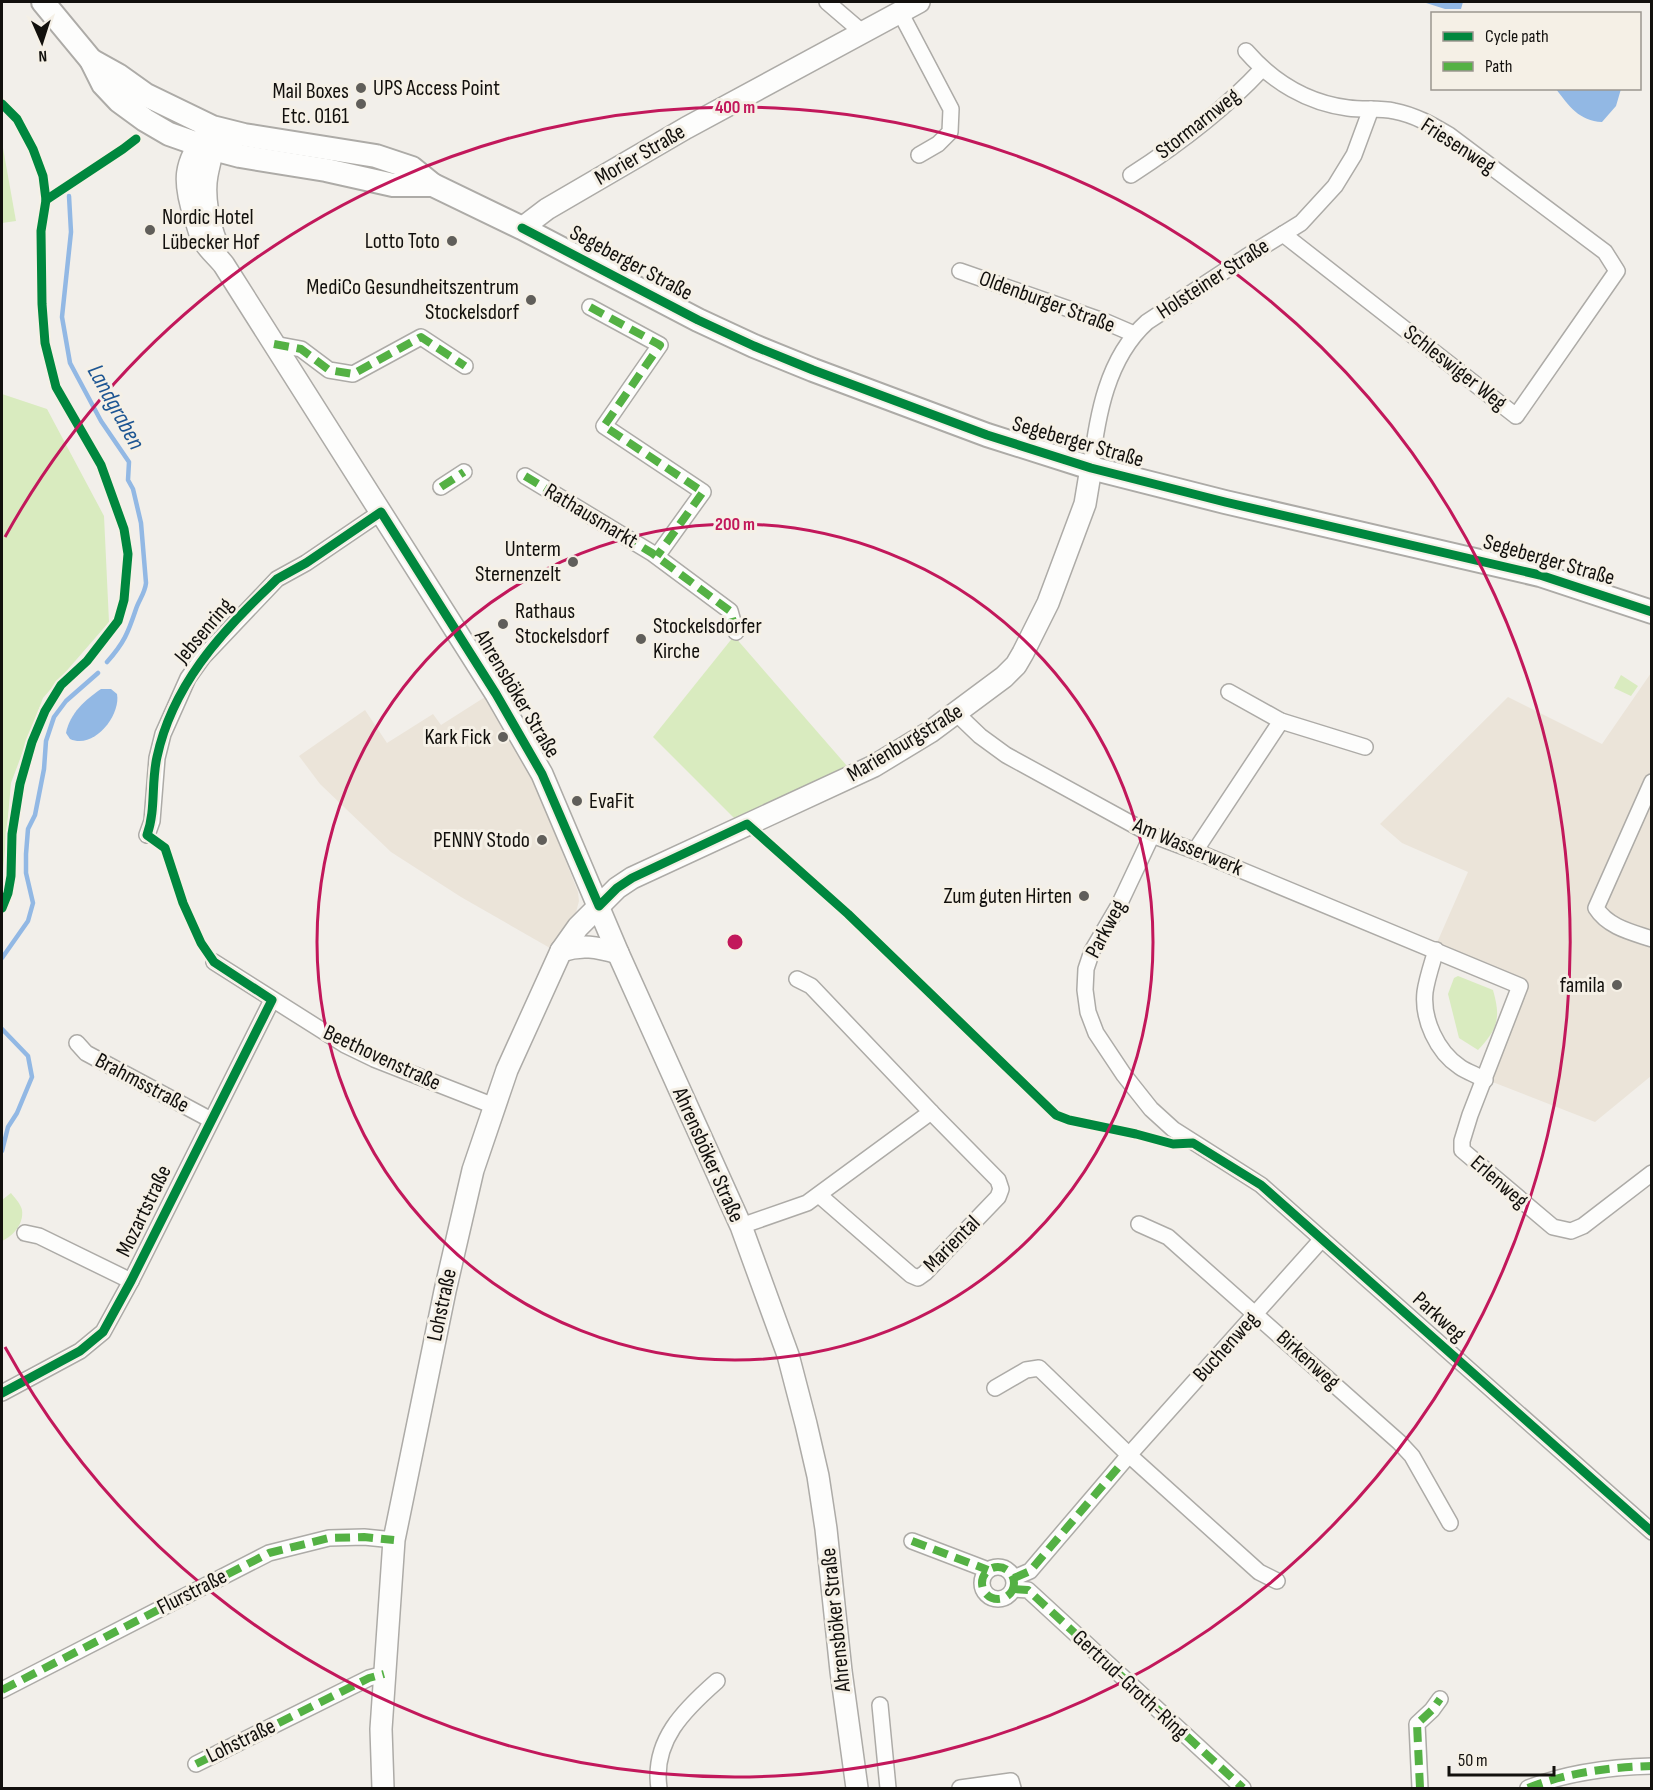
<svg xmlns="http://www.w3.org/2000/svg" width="1653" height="1790" font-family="'Sofia Sans Condensed',sans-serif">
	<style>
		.built { fill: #ebe4d9 }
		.green { fill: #d9ebbf }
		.water { fill: #92b8e4 }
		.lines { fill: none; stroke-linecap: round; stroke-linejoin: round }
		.stream { stroke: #92b8e4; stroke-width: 4.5 }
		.street-casing { stroke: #adaba7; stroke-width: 18 }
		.secondary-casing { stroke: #adaba7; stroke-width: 24 }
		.primary-casing { stroke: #adaba7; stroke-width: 26 }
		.street { stroke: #fdfdfc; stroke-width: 15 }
		.secondary { stroke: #fdfdfc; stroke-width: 21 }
		.primary { stroke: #fdfdfc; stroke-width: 22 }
		.quiet { stroke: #54b144; stroke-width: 8; stroke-dasharray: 15 8; stroke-linecap: butt }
		.cycleway-casing { stroke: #f5f0e6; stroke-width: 13 }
		.cycleway { stroke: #00873e; stroke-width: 9 }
		.ring { fill: none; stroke: #c2185b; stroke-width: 3 }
		.poi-dot { fill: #605e5a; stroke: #f5f0e6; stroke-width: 2 }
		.labels { text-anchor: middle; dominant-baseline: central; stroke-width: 6; stroke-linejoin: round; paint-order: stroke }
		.poi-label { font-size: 22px; fill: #12100d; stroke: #f5f0e6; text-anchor: end }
		.street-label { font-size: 22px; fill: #12100d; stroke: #f5f0e6 }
		.water-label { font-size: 24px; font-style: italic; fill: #1e5693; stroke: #f5f0e6 }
		.centre { fill: #c2185b; stroke: #f5f0e6; stroke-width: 3 }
		.ring-label { font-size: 18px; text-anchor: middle; font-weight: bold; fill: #c2185b; stroke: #f5f0e6; stroke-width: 6; stroke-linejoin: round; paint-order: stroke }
	</style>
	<rect width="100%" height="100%" fill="#f2efea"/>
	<g class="built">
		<polygon points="1651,673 1651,1076 1595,1122 1490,1081 1529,984 1436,945 1468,872 1402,843 1380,824 1508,697 1602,744"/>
		<polygon points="485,697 531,773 578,892 579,901 575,916 550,948 461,897 391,852 320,784 299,756 365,710 387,743 433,714 441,725"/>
	</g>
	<g class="green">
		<polygon points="3,148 16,221 2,223 2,149"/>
		<polygon points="2,394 47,409 104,516 109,622 43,698 11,783 2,882"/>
		<polygon points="734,636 854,774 740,824 653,737"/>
		<polygon points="1621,675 1638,686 1631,696 1614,688"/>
		<path d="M1458,976L1493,990C1501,1018 1498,1029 1478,1050L1459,1038L1448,994L1454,978Z"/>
		<path d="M11,1193C14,1197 21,1204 22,1210C24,1224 13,1236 2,1241V1200Z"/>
	</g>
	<g class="water">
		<polygon points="1423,2 1463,2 1461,9 1445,9"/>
		<path d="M1556,89H1555H1621L1616,106L1602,122C1579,121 1569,106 1556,89Z"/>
		<path d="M101,689H111L117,694C121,715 94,750 70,739L66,733C70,713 85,700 101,689Z"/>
	</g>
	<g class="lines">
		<g class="stream">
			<path d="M69,196L71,232L62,317L70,363L101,421L129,462L128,480L133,489L141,523L146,583C145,593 139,600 136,609C128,633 124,643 107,662"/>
			<polyline points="2,958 28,921 33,903 26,873 26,854 28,829 35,815 44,769 46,741 54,717 66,701 98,673"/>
			<polyline points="2,1029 28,1056 32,1077 17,1113 8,1127 2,1151"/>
		</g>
		<defs>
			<g id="street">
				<polyline points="827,2 862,32"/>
				<polyline points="900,12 951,109 950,132 938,144 919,155"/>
				<path d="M1246,51C1273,82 1308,103 1348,108C1363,110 1380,108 1394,111C1415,115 1432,125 1449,135L1605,252L1617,271L1516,416L1283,234"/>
				<path d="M1131,175C1179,144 1223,111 1262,69"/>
				<polyline points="960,271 1106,322 1134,334"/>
				<polyline points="590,307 660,345 604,426 703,492 657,556"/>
				<polyline points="274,344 301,349 329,370 353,374 421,337 465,366"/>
				<path d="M1091,468C1097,416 1107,358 1147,322L1246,257L1301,223L1335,186L1354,155L1371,109"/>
				<polyline points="525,476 652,553 730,611 736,632"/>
				<polyline points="441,487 464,472"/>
				<polyline points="1229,692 1281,721 1365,747"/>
				<polyline points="956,713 980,736 1006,755 1152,835 1195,851 1520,986 1470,1115 1462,1141 1462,1150 1553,1227 1571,1231 1583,1226 1652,1173"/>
				<path d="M1652,782L1596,908C1608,927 1631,932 1652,939"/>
				<polyline points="147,835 152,821 157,758 163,734 188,678 203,657 277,579 306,563 381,512"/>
				<polyline points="1152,835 1119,905 1092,951 1086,969 1085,990 1088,1012 1096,1033 1124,1075 1151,1109 1173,1129 1261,1185 1652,1532"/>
				<polyline points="1195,851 1281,721"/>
				<path d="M1436,950C1432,964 1427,978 1425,992C1422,1019 1437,1052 1460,1067C1467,1072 1477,1075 1485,1080"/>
				<polyline points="214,962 345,1045 374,1059 494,1106"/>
				<polyline points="77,1043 86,1053 211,1120"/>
				<polyline points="819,1195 911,1275 918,1278 925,1273 998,1197 1001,1189 998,1180 931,1112"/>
				<polyline points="1139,1224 1168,1237 1399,1442 1412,1456 1450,1523"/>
				<polyline points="741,1226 807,1203 931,1112 811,986 797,979"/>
				<polyline points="25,1233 39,1236 131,1281"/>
				<polyline points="995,1388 1026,1370 1039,1368 1129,1455 1259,1572 1277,1581"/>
				<polyline points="2,1393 80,1351 103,1332 131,1281 272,1000"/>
				<polyline points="912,1541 988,1570"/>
				<circle cx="998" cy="1583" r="16"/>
				<polyline points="1014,1578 1030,1571 1129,1455 1322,1239"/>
				<polyline points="1014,1589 1028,1590 1243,1788"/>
				<polyline points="2,1690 269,1553 329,1538 364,1537 394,1540"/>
				<polyline points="880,1705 888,1788"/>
				<polyline points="196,1764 369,1678 384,1674"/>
				<path d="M659,1788C652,1741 684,1710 717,1681"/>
				<polyline points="960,1788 1011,1781 1013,1788"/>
				<polyline points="1420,1788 1417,1724 1432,1710 1440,1699"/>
				<path d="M1528,1788C1566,1773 1610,1767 1652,1766"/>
			</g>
			<g id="secondary">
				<path d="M208,132C183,163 183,182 195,218C198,225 199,234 203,240C208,249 218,257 224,265L496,694L542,774L618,953L741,1226L788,1355L806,1424L818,1476L826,1529L841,1671L857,1788"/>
				<path d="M212,134C214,151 210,159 207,175C203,196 209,225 217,244"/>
				<polyline points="522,228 547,209 686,128 919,2"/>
				<path d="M561,951C582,944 597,947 618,953"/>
				<polyline points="383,1788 381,1729 394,1540 445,1291 473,1170 507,1070 561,951 578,927 617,888 632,878 874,766 930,732 1004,677 1016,665 1023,653 1048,603 1085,504 1091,468"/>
			</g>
			<g id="primary">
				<polyline points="43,2 91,60 103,84 119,101 145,120 169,134 206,147 240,156 326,170 393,185 433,185"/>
				<polyline points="91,60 118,75 146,95 212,127 244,135 376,156 412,168 433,185 522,228 698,320 754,346 813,370 987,435 1091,468 1225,502 1540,575 1652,612"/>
			</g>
		</defs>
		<use href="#street" class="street-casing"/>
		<use href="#secondary" class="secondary-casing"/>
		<use href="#primary" class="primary-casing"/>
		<use href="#street" class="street"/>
		<use href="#secondary" class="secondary"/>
		<use href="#primary" class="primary"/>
		<g class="quiet">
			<polyline points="590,307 660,345 604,426 703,492 657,556"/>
			<polyline points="274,344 301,349 329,370 353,374 421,337 465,366"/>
			<polyline points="525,476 652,553 730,611 736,632"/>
			<polyline points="441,487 464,472"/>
			<polyline points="912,1541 988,1570"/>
			<circle cx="998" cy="1583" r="16"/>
			<polyline points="1014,1578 1030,1571 1122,1463"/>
			<polyline points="1014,1589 1028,1590 1243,1788"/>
			<polyline points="2,1690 269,1553 329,1538 364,1537 394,1540"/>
			<polyline points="196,1764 369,1678 384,1674"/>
			<polyline points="1420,1788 1417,1724 1432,1710 1440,1699"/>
			<path d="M1528,1788C1566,1773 1610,1767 1652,1766"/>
		</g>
		<defs>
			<g id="cycleway">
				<polyline points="2,104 17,119 33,149 43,176 46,200 41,231 42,304 45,343 56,387 101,465 124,529 128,554 124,600 118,621 87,661 61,685 45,711 32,742 20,784 12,834 11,876 8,893 2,908"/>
				<polyline points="46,200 123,149 136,139"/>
				<polyline points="522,228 698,320 754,346 813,370 987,435 1091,468 1225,502 1540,575 1652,612"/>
				<path d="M2,1393L80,1351L103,1332L131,1281L272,1000L214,962L201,943L183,903L165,848L147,835C156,810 151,783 157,757C172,687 219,634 270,586L277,579L306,563L381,512L496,694L542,774L599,906L617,888L632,878L747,824L848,914L1056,1115L1069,1120L1136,1134L1173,1144L1193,1143L1261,1185L1652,1532"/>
			</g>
		</defs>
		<use href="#cycleway" class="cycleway-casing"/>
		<use href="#cycleway" class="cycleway"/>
	</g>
	<g class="ring">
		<circle cx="735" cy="942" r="418"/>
		<path d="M5 537A835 835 0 1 1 5 1347"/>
	</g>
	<g class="poi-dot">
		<circle cx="361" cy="88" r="6"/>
		<circle cx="361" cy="104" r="6"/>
		<circle cx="150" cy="230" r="6"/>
		<circle cx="452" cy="241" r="6"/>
		<circle cx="531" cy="300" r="6"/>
		<circle cx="573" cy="562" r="6"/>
		<circle cx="503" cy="624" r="6"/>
		<circle cx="641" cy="639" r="6"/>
		<circle cx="503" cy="737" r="6"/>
		<circle cx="577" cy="801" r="6"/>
		<circle cx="542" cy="840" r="6"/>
		<circle cx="1084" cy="896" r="6"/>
		<circle cx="1617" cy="985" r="6"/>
	</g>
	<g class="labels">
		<g class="poi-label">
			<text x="373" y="88" text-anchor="start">UPS Access Point</text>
			<text x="349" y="91">Mail Boxes<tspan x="349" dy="25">Etc. 0161</tspan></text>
			<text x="162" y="217" text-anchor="start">Nordic Hotel<tspan x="162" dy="25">Lübecker Hof</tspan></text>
			<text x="440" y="241">Lotto Toto</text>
			<text x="519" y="287">MediCo Gesundheitszentrum<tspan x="519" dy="25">Stockelsdorf</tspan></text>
			<text x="561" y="549">Unterm<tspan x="561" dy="25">Sternenzelt</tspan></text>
			<text x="515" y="611" text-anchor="start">Rathaus<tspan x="515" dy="25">Stockelsdorf</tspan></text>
			<text x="653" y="626" text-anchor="start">Stockelsdorfer<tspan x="653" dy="25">Kirche</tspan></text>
			<text x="491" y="737">Kark Fick</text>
			<text x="589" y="801" text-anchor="start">EvaFit</text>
			<text x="530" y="840">PENNY Stodo</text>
			<text x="1072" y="896">Zum guten Hirten</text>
			<text x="1605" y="985">famila</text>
		</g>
		<g class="street-label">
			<text transform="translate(1198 124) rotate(-38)">Stormarnweg</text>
			<text transform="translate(1458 146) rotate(33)">Friesenweg</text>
			<text transform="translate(640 155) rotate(-30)">Morier Straße</text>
			<text transform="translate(631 263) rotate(28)">Segeberger Straße</text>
			<text transform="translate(1213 279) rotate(-33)">Holsteiner Straße</text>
			<text transform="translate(1047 302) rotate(20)">Oldenburger Straße</text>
			<text transform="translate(1455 368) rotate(38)">Schleswiger Weg</text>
			<text transform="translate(1078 442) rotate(16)">Segeberger Straße</text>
			<text transform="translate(591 516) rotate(31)">Rathausmarkt</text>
			<text transform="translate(1549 560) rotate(16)">Segeberger Straße</text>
			<text transform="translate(204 631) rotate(-50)">Jebsenring</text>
			<text transform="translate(517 694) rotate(59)">Ahrensböker Straße</text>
			<text transform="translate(905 743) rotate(-31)">Marienburgstraße</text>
			<text transform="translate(1188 847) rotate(23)">Am Wasserwerk</text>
			<text transform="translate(1106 929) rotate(-62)">Parkweg</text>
			<text transform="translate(382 1058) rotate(25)">Beethovenstraße</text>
			<text transform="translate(142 1083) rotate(28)">Brahmsstraße</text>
			<text transform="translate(708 1155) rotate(66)">Ahrensböker Straße</text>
			<text transform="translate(1499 1182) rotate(41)">Erlenweg</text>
			<text transform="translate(144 1211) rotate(-64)">Mozartstraße</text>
			<text transform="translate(952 1244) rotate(-45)">Mariental</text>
			<text transform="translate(442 1305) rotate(-78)">Lohstraße</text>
			<text transform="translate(1439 1317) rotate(42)">Parkweg</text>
			<text transform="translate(1226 1347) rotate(-48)">Buchenweg</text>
			<text transform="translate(1308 1360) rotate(42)">Birkenweg</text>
			<text transform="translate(192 1592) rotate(-27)">Flurstraße</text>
			<text transform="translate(836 1620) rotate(-96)">Ahrensböker Straße</text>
			<text transform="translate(1130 1685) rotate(43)">Gertrud-Groth-Ring</text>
			<text transform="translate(241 1741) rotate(-26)">Lohstraße</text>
		</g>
		<g class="water-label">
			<text transform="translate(116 407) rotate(61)">Landgraben</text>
		</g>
	</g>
	<circle cx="735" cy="942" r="9" class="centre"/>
	<g class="ring-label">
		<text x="735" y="113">400 m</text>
		<text x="735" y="530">200 m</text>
	</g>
	<rect width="1653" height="1790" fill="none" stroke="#12100d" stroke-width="6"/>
	<rect x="1431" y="12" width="210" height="78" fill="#f5f0e6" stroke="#9a968f" stroke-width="1.5"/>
	<rect x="1443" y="32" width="30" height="9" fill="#00873e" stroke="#9a968f" stroke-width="1.5"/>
	<text x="1485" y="42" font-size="18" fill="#12100d">Cycle path</text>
	<rect x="1443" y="62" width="30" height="9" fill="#54b144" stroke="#9a968f" stroke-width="1.5"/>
	<text x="1485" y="72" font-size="18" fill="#12100d">Path</text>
	<g transform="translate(42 42) rotate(177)" stroke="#f5f0e6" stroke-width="4.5" paint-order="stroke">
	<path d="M0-4.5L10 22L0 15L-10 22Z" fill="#12100d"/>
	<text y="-9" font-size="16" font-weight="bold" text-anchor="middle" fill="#12100d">N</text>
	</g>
	<path d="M1449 1766v9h105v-9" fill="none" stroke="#12100d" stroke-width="3"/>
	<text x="1458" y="1766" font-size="18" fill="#12100d" stroke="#f5f0e6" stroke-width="4.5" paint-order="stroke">50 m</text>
</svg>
